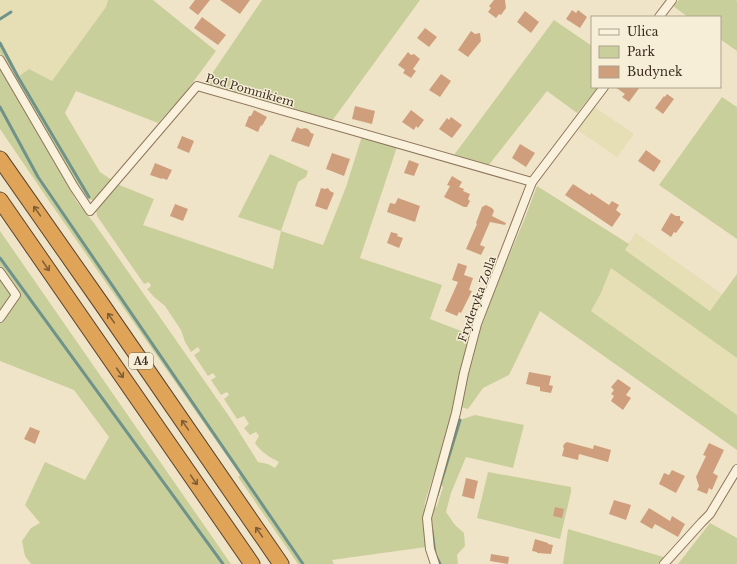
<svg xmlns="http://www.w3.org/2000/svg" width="737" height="564" font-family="'Libre Baskerville',serif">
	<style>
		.farmland { fill: #e6deb5 }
		.green { fill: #c9cf9b }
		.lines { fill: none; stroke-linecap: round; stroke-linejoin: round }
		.stream { stroke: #6f938a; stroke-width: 3 }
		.building { fill: #cf9f7d }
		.street-casing { stroke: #8d765c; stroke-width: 10 }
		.highway-casing { stroke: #5b4430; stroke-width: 17 }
		.street { stroke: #faf1dc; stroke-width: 8 }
		.highway { stroke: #e0a458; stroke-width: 15 }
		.oneway { stroke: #7e5d36 }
		.labels { text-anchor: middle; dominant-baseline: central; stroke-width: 3; stroke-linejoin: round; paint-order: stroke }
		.shield { fill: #f7eed8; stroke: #756857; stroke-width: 1 }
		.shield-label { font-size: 10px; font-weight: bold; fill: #3d2e20 }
		.street-label { font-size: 11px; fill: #3d2e20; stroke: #f7eed8 }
	</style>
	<rect width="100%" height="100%" fill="#f0e4c8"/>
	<g class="farmland">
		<polygon points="0,0 108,0 106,7 52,81 29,69 18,77 0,43"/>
		<polygon points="593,106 634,134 617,157 576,129"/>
		<polygon points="636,233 723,295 710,311 624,250"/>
		<polygon points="611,268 737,358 737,415 591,311 601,293"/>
	</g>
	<g class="green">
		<path d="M108,0H153L216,51L185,93L158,123L76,91L65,113L100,172L113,181C109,186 101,196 96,199C93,201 89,199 86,199L77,186L0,53V43L18,77L29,69L52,81L106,7Z"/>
		<polygon points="262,0 420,0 332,121 205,84"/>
		<polygon points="679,0 736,0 737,1 737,51 720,39 720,17 688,17 673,6"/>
		<polygon points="554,20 592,46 592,87 598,87 577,113 547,91 488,166 454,155"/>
		<path d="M0,67L77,202L94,223L164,323L231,419L258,462L268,464L275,468L279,462C269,457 261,452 255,443L259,436L256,432L250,435L244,428L249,424L244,416L237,419L224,399L229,395L227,392L221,395L211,380L216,377L213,373L208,376L194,355L200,351L198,347L191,352L185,342L181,330L165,306L154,297L147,289L151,286L149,282L144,284L97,216L96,210L117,184L154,199L143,225L273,269L281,231L238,217L270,154L308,171L306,177L298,182L281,231L323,245L346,187L362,136L397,147L360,258L442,285L430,319L469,334L478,336L500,277L525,218L537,186L629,244L625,250L710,311L737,274V358L611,268L601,293L591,311L737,415V450L540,311L509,375L483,388L468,409L461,407L451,420L425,502L423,521L426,547L332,560L334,564H298L238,477L240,475L49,201L0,129Z"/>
		<polygon points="722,97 737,107 737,239 659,185"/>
		<polygon points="0,231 231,564 31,564 25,556 22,541 31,528 40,523 25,505 45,462 85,480 109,437 74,390 0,361 0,323 21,296 0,266"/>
		<polygon points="0,278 13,296 0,312"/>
		<polygon points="475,415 524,425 513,468 466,457 451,493 446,512 455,525 464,533 465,546 457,555 458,564 440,564 435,554 430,519 433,509 437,506 443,487 441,484 460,420"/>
		<polygon points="488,472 571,487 571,492 560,539 477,518"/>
		<polygon points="710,523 737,538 737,564 678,564"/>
		<polygon points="568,529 667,558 662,564 563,564"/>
	</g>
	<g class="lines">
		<g class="stream">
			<polyline points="0,19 11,12"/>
			<polyline points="0,43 18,77 89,197"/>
			<polyline points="0,107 38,177 303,564"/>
			<polyline points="0,258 223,564"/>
			<polyline points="437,495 460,420"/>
			<polyline points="432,531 435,554 440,564"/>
		</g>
	</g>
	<g class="building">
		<polygon points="195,0 210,0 198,15 189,8"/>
		<polygon points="220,0 250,0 240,14"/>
		<polygon points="494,0 505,0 506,8 501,15 499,14 496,18 488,12 491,8 489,6"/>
		<polygon points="572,10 576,13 578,10 587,17 580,28 566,19"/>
		<polygon points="525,11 539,22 531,33 517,22"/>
		<polygon points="202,17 226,35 218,45 194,28"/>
		<polygon points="425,28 437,37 429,47 417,38"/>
		<polygon points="471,31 475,34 480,33 481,41 468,57 458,50"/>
		<polygon points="408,52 411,55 414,54 420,59 413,69 416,71 411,78 403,73 405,70 398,65"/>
		<polygon points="441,74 451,81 440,97 429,90"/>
		<polygon points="615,87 640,87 629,102 622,97 625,94"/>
		<polygon points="667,94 674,99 663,114 655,108 664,96 665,97"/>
		<polygon points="355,106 375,111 372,124 352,119"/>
		<polygon points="254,110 267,117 262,126 261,125 258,132 245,126 249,116 251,116"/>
		<polygon points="411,110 424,120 418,128 416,126 414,130 402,122"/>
		<polygon points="451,117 462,125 452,138 439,129 447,118 449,120"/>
		<polygon points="297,127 301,129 305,128 308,129 311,133 314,134 309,147 291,141"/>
		<polygon points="182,136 194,141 189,153 177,148"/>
		<polygon points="520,144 535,153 526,167 512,158"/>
		<polygon points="646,150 661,161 654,172 638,161"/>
		<polygon points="332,153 350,159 344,176 326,169"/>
		<polygon points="409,160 419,164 414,176 404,173"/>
		<polygon points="155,163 172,170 167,180 162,178 162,179 150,175"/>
		<polygon points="452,176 462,182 459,187 464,189 463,191 470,194 468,199 470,201 467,207 464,207 444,197 450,186 447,185"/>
		<polygon points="573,184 590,195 591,193 609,205 612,201 619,205 616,210 621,214 612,227 565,195"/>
		<polygon points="321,188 325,189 328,188 330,191 334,193 327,210 315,206"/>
		<polygon points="398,198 420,206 415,222 387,212 390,203 395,204"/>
		<polygon points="175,204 188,209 183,221 170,216"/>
		<polygon points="486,205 492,208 494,211 492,216 506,223 505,225 490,222 480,245 485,247 481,255 466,249 477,224 476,223 482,207"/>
		<polygon points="671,213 676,216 680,216 680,220 684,222 676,233 674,232 671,237 661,230"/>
		<polygon points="391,232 398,234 397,236 403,238 399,248 387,243"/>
		<polygon points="458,263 467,266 464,275 473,278 469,290 472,291 461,313 459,312 457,316 445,311 458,282 452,280"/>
		<polygon points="529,372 551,376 549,385 553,386 551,393 540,391 540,387 526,384"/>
		<polygon points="618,379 631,388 626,395 631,398 623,410 611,401 614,396 611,394 614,390 611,387"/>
		<polygon points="30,427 40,431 35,444 24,439"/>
		<polygon points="567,442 593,449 594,445 611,450 608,462 579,454 578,460 562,456 564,448 563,447 564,444"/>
		<polygon points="709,443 724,450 713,473 718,476 712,490 709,488 707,494 697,490 699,486 696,477 706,456 703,455"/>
		<polygon points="672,470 685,476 676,493 659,484 664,473 669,475"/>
		<polygon points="466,478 478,481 474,499 462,496"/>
		<polygon points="614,500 631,505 626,520 609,514"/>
		<polygon points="555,507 564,509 562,518 553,516"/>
		<polygon points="649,508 670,521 672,516 685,524 678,537 655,524 652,529 640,522"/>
		<polygon points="535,539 548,543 548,544 553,545 551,554 537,553 537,552 532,551"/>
		<polygon points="491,554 509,557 508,564 490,561"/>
	</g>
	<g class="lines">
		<defs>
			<g id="street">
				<polyline points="659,17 672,0"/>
				<polyline points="0,60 74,187 90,211 197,86 532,182"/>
				<polyline points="0,272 16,295 0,318"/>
				<polyline points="435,564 430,549 427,518 456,413 464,373 477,324 532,182 604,87"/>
				<polyline points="664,564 702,522 710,514 737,469"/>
			</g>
			<g id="highway">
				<polyline points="0,159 101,303 281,564"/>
				<polyline points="0,200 252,564"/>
			</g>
		</defs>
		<use href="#street" class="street-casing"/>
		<use href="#highway" class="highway-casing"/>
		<use href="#street" class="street"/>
		<use href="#highway" class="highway"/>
	</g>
	<defs><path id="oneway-shaft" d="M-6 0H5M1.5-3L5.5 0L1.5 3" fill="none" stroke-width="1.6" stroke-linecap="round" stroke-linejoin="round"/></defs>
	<g class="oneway">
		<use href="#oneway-shaft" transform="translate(37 211) rotate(-125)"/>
		<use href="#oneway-shaft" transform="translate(46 266) rotate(55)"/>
		<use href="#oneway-shaft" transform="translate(111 318) rotate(-125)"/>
		<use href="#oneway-shaft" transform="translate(120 373) rotate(55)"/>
		<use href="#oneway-shaft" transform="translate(185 425) rotate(-125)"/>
		<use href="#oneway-shaft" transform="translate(194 480) rotate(55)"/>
		<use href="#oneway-shaft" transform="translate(259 532) rotate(-125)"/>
	</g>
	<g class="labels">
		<rect class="shield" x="129" y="353" width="24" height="16" rx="3"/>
		<g class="shield-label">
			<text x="141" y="361">A4</text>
		</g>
		<g class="street-label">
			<text transform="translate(250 90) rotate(16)">Pod Pomnikiem</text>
			<text transform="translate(477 299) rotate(-70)">Fryderyka Zolla</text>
		</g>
	</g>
	<rect x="591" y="16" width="130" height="72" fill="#f7eed8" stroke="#ada18e"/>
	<rect x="599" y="29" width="20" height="6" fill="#faf1dc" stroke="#ada18e"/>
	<text x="627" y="36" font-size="12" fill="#3d2e20">Ulica</text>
	<rect x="599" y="46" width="20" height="12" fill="#c9cf9b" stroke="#ada18e"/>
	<text x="627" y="56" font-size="12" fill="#3d2e20">Park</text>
	<rect x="599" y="66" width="20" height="12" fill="#cf9f7d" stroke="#ada18e"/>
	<text x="627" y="76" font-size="12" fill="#3d2e20">Budynek</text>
</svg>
